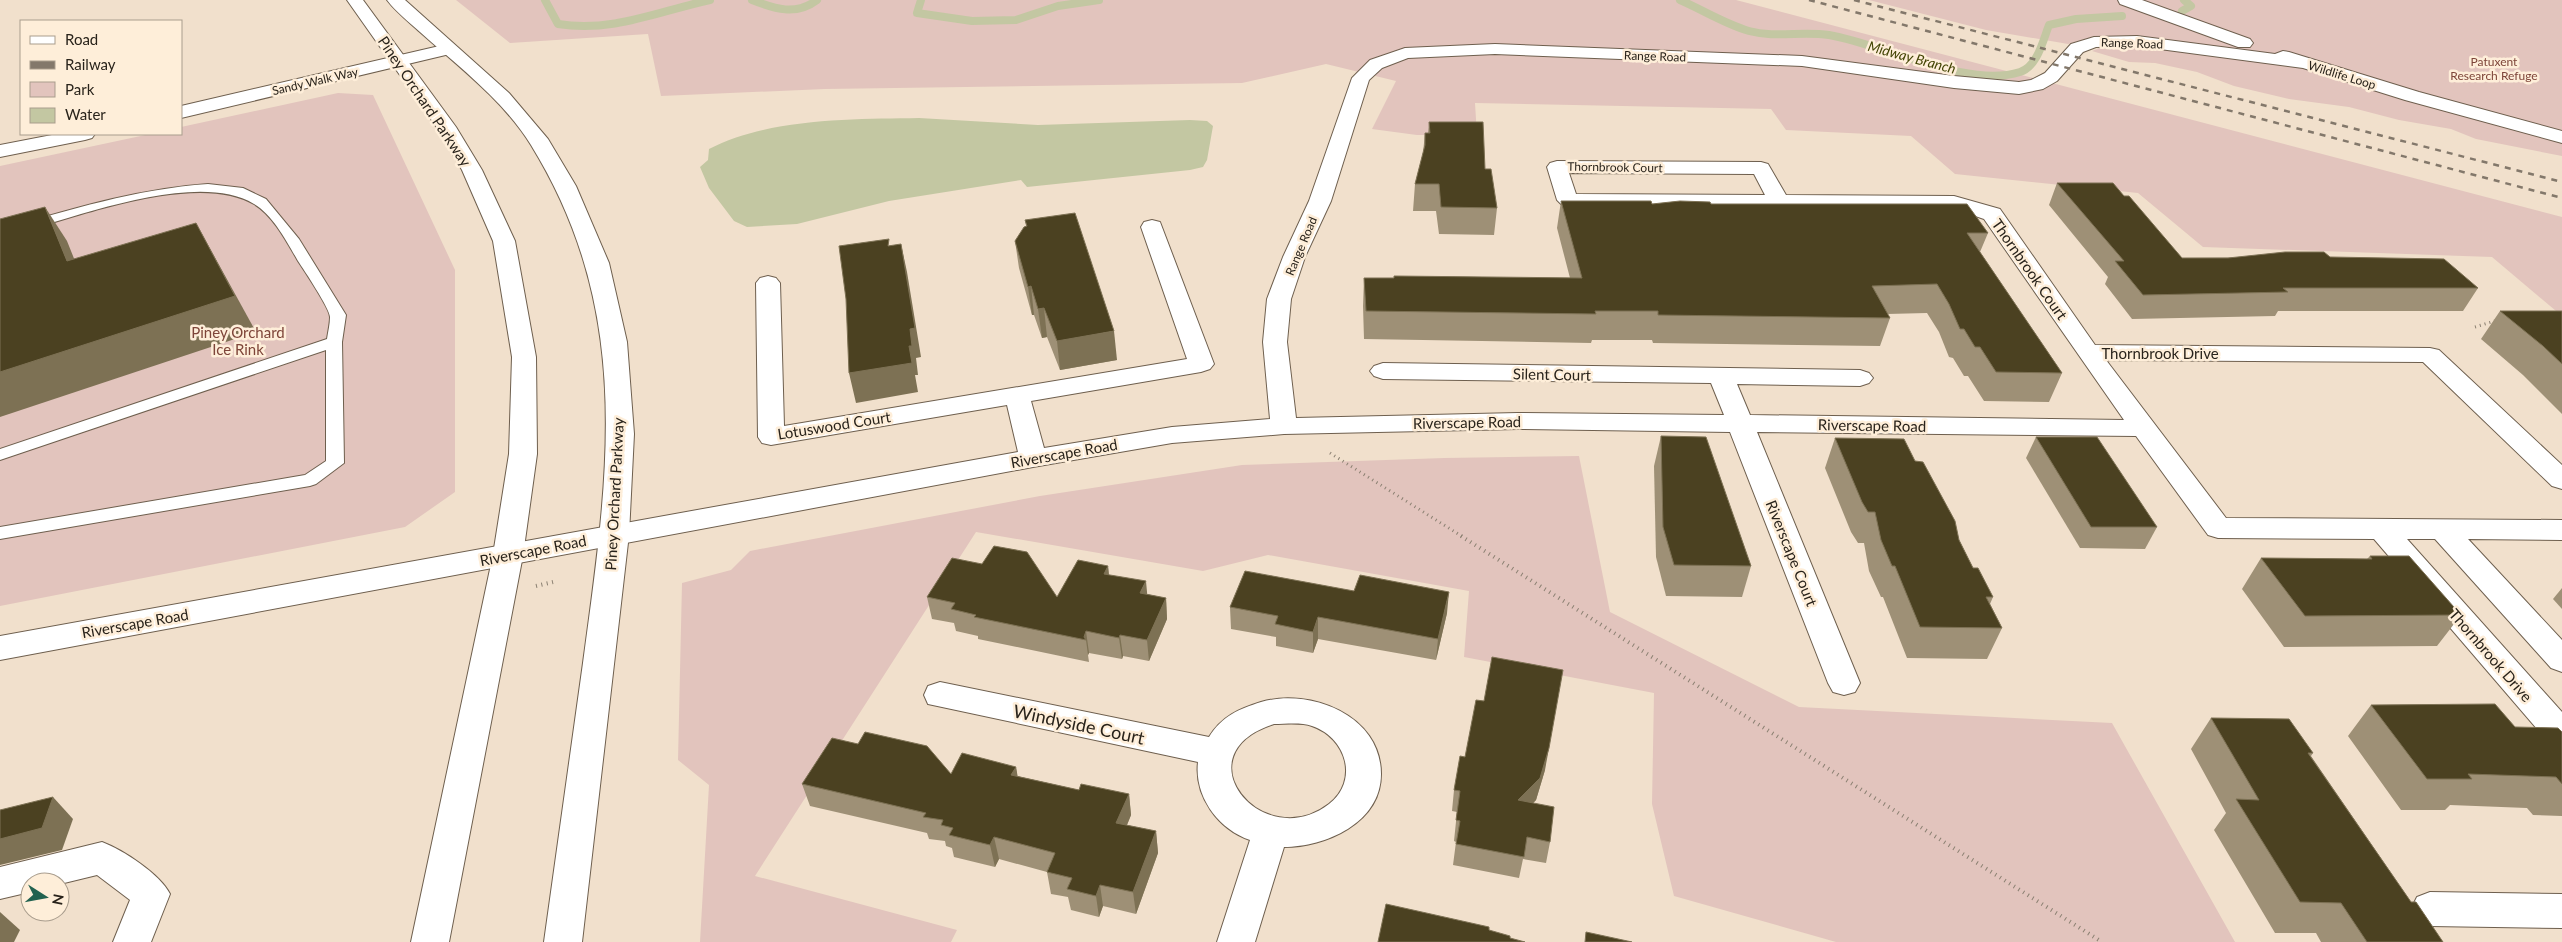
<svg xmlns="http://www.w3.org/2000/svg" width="2562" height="942" font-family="Lato,sans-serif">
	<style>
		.green { fill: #e2c4bd }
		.water { fill: #c3c7a2 }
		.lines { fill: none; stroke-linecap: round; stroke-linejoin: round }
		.stream { stroke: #c3c7a2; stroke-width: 8 }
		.service-casing { stroke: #6e5f4e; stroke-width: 2 }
		.minor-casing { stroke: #6e5f4e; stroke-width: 2 }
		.tertiary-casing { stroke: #6e5f4e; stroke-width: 2 }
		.path-far1 { stroke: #8b8072; stroke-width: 3; stroke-dasharray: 1 4; stroke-linecap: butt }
		.path { stroke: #8b8072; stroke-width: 4; stroke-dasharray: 1 4.5; stroke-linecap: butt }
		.service { fill: #fff; fill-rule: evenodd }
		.minor { fill: #fff; fill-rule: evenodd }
		.tertiary { fill: #fff; fill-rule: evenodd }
		.rail { stroke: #83786b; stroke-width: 2.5; stroke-dasharray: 6 6; stroke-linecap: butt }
		.wall { fill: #9e9076 }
		.shaded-wall { fill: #7d7154 }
		.building { fill: #4b4121; stroke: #7d7154 }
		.labels { text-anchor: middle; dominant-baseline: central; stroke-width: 5; stroke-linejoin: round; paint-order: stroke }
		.far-street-label { font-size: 12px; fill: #29231b; stroke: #feeed9 }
		.far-park-label { font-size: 12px; fill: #7e4539; stroke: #feeed9 }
		.far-water-label { font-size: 14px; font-style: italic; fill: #424403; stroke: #feeed9 }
		.street-label { font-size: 15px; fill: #29231b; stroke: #feeed9 }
		.park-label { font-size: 15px; fill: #7e4539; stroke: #feeed9 }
		.near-street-label { font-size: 18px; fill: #29231b; stroke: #feeed9 }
	</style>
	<rect width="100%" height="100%" fill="#f1e0cc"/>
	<g class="green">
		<polygon points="456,0 1736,0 2562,217 2562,316 2492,257 2203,247 2138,193 1955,174 1911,136 1786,130 1771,109 1475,103 1477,135 1417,135 1372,129 1396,81 1326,64 1242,83 825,89 661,96 648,34 510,43"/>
		<polygon points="1869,0 2562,0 2562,156 2476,139 2451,129 2399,120 2349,107 2289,99 2234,86 2197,72 2155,63 2129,62 2092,51 2107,45 2149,48 2104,36 2095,36 2068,44 1986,30"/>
		<polygon points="338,93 373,95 455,270 455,492 405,527 0,606 0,166 150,134 181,134 181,127"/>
		<polygon points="1579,456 1610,612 1799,707 2112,723 2235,942 1836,942 1674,896 1652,804 1654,693 1464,657 1469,591 1268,555 1203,571 976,532 755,876 957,930 951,942 700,942 709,785 678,760 682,583 731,570 750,551 1040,496 1242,465 1444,458"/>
	</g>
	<path class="water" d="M919,118L1038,125L1190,120L1207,121L1213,126L1207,160L1203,167L1190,170L1027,187L1021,180L889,201L797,224L747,227L734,221L709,188L700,167L708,160L709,149C768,118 854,119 919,118Z"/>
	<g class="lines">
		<g class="stream">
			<path d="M545,0L558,24C612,33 659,11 710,0"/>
			<path d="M752,0C775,9 796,16 817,0"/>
			<polyline points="921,0 917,13 972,21 1016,20 1058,6 1099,0"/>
			<path d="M1680,0C1703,10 1725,24 1749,31C1775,38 1802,31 1829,35C1883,44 1967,89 2020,72C2038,66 2043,40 2049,25L2076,19L2122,16"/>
			<polyline points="2182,11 2191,6 2184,0"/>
		</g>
		<defs>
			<path id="service" d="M208,184L243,188L266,199L299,239L346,315L342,342L344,463L316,484L310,486L0,539V527L305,475L326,461V350L0,460V449L327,339C328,332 330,324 330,317C330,309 304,270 298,261C287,242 273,215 254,204C194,168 65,222 0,238V230C69,210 136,189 208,184Z"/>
			<g id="minor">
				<polygon points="2118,0 2142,0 2250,39 2253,43 2250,47 2238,47 2120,4"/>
				<path d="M2137,36L2275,54L2283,51L2289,52L2419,92L2562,131V143L2405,100L2303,68L2137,46L2096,47L2083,52L2057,81L2043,89L2019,94L1954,88L1802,66L1495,54L1408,58L1382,68L1369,80L1331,201L1305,257L1291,299L1287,342L1296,418L1518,413L1724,415L1711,383L1383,379L1374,376L1370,371L1374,366L1383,363L1860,370L1869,373L1873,378L1869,383L1860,386L1737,384L1750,415L2124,420L1984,219L1952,208L1568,206L1561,204L1557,200L1547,167L1550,163L1557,161L1761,162L1768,164L1786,195L1954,196L2000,209L2095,345L2430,348L2439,350L2562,465V489L2552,486L2423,362L2106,360L2226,518L2562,520V540L2468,539L2562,640V672L2551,668L2435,539H2407L2562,712V748L2550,744L2374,539L2218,538L2208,535L2136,436L1757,432L1860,683L1855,692L1844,695L1833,692L1828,683L1730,432L1518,429L1284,434L1172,443L1033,467L0,660V636L1018,452L1007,405L771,445L762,443L758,437L756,283L760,278L768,276L776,278L780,283L784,426L1187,359L1141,227L1144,222L1152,220L1160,222L1214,364L1210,369L1201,372L1031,401L1044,448L1172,427L1270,419L1263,342L1267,299L1283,257L1309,201L1352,78L1370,60L1405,48L1495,44L1802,56L1954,76L2019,82L2031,80L2045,73L2071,44L2094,37ZM1569,173L1754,174L1765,195L1576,194Z"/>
				<polygon points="448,44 454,45 457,49 454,53 181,118 181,106"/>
				<polygon points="57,134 95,134 92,138 85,140 0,157 0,145"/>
				<path d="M940,682L1209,737C1222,716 1239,709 1261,702C1310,688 1381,715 1381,774C1381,823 1325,847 1284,847L1255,942H1217L1250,840C1218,829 1194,796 1198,762L928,704L924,695L928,686ZM1274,724C1286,724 1301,722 1312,726C1347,738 1359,781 1329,804C1263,855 1179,754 1274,724Z"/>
				<path d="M102,842C123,850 160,874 170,894L151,942H113L130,900L97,875L60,884V882H30V892L0,899V867Z"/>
				<polygon points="2430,892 2562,894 2562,928 2430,926 2417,921 2411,909 2417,897"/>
			</g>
			<g id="tertiary">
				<polygon points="347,0 363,0 456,127 482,170 515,241 536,357 537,454 523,555 449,942 411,942 493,555 509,454 512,357 493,241 462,170 440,132"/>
				<path d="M387,0H405L509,93L548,139L576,186L609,263L627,342L634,434L629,534L582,942H544C557,849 570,756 583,663C608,477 635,314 531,145C504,101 458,66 420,32C409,22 396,12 387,0Z"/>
			</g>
		</defs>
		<use href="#service" class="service-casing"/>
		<use href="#minor" class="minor-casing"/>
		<use href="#tertiary" class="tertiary-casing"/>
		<g class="path-far1">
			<polyline points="2475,327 2498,320"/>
			<polyline points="1330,453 1463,537"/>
		</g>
		<g class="path">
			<polyline points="1461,536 2102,942"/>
			<polyline points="536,586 553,582"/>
		</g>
		<use href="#service" class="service"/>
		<use href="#minor" class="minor"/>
		<use href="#tertiary" class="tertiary"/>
		<g class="rail">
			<polyline points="1809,0 2562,198"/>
			<polyline points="1854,0 2562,182"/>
		</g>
	</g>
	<g class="wall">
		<polygon points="1429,122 1485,169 1497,208 1494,235 1439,234 1436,211 1413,211 1415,184 1423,153 1425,133 1428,133"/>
		<polygon points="2057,183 2124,196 2182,258 2330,257 2478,288 2463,311 2278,311 2275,316 2132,319 2105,284 2108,277 2049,205"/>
		<polygon points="1561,201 1652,204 1711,204 1988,233 1980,252 2062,373 2049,402 1984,401 1968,376 1964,376 1953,358 1949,357 1939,332 1927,313 1887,314 1890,318 1880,346 1653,343 1652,340 1592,340 1591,343 1364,339 1363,306 1364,278 1394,278 1394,276 1570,278 1557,228"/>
		<polygon points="1025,220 1117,360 1060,370 1047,337 1042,338 1034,315 1032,315 1019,268 1015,241 1026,226"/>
		<polygon points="2500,311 2562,311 2562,414 2523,375 2481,339"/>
		<polygon points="1661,436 1751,566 1742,597 1666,596 1656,557 1654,466"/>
		<polygon points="2036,437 2157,527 2145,549 2080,548 2026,458"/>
		<polygon points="1835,438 1915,461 1959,540 1973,568 1993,597 1990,604 2002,628 1987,659 1907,658 1883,597 1881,597 1869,571 1864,543 1858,543 1851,532 1825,468"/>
		<polygon points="2370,556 2461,615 2437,646 2284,647 2242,589 2261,558 2367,559"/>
		<polygon points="1108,566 1109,575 1147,594 1166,598 1167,619 1149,661 1123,656 1122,659 1089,653 1088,655 1089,662 978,639 978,636 956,631 954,623 932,619 927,597 1057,597"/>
		<polygon points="2562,588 2562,609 2553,599"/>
		<polygon points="1230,607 1447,613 1436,660 1318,639 1313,653 1276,646 1276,637 1231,629"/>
		<polygon points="1484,701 1545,770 1536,800 1533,803 1550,842 1546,863 1523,859 1519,878 1453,865 1456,842 1454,841 1457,812 1452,811 1454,790"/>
		<polygon points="2371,705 2515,727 2562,732 2562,816 2533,815 2527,808 2450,805 2445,810 2401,810 2348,736"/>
		<polygon points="2211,718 2313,753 2311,756 2411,902 2443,942 2321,942 2316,933 2275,933 2214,830 2226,813 2191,749"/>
		<polygon points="1016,767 1017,776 1079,790 1129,794 1131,815 1127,825 1156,831 1158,853 1136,914 1103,906 1099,917 1071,910 1068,897 1051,894 1047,872 999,859 995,867 954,857 952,848 946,846 945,841 929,839 927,833 810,806 802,784 951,774"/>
	</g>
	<g class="shaded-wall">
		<polygon points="45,207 67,241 89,296 67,261"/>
		<polygon points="196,223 256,332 0,417 0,372"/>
		<polygon points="901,244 907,272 921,357 916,358 918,375 915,375 918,392 856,403 849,373 909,346 910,329"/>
		<polygon points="1031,286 1034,315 1032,315 1028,287"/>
		<polygon points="1044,308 1047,337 1042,338 1038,309"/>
		<polygon points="1114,331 1117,360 1060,370 1057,341"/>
		<polygon points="1108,566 1110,587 1104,574"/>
		<polygon points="1146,581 1148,603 1140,593"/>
		<polygon points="1449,592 1447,613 1436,660 1438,639"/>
		<polygon points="1166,598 1167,619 1149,661 1147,640"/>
		<polygon points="1318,617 1318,639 1313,653 1313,632"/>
		<polygon points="1086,631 1089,653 1088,655 1086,640 1084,637"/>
		<polygon points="1120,635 1123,656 1122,659 1119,638"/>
		<polygon points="1549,748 1545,770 1536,800 1515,822 1518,800"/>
		<polygon points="1016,767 1020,789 1011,775"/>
		<polygon points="1129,794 1131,815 1119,844 1116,823"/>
		<polygon points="53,797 73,819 62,850 0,865 0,839"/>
		<polygon points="1156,831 1158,853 1136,914 1133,892"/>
		<polygon points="994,837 999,859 995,867 990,845"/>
		<polygon points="1100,885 1103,906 1099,917 1096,896"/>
		<polygon points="0,912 20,930 14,942 0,942"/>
	</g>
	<g class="building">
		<polygon points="1429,122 1483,122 1485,169 1491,169 1497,208 1441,207 1439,184 1415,184 1425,145 1425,133 1430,133"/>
		<polygon points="2057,183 2113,183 2124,196 2129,196 2182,258 2228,258 2285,252 2324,252 2330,257 2444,259 2478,288 2283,288 2288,292 2143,295 2115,261 2124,261"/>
		<polygon points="1561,201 1651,201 1652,204 1680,201 1710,202 1711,204 1967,204 1988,233 1967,233 2062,373 1996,372 1980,347 1975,347 1964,329 1960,329 1949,304 1937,284 1872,286 1890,318 1658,315 1658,311 1595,311 1596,314 1366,311 1364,278 1394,278 1394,276 1582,278"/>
		<polygon points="45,207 67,261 196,223 235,296 0,372 0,219"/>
		<polygon points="1075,213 1114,331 1057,341 1044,308 1038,309 1031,286 1028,287 1015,241 1024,227 1027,226 1025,220"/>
		<polygon points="889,239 888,246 901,244 915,328 910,329 912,346 909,346 912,363 849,373 846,299 839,246"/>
		<polygon points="2500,311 2562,311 2562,364 2543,346"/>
		<polygon points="1661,436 1706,437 1751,566 1674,565 1663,527"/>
		<polygon points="2036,437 2097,437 2157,527 2091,527"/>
		<polygon points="1835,438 1904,439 1915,461 1923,462 1955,521 1959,540 1973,568 1978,568 1993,597 1986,597 2002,628 1920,627 1895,566 1892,566 1881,540 1875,512 1868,512 1862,502"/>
		<polygon points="994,546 1027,552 1057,597 1078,560 1108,566 1104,574 1146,581 1140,593 1166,598 1147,640 1120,635 1119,638 1086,631 1084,637 1086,640 974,617 976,615 951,609 955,603 927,597 952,558 982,564"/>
		<polygon points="2370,556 2409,556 2461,615 2305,616 2261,558 2372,559"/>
		<polygon points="1245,571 1354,591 1360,575 1449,592 1438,639 1318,617 1313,632 1275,624 1278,616 1230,607"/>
		<polygon points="1492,657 1563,670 1549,748 1540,778 1518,800 1554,807 1550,842 1527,837 1524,857 1456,844 1460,821 1456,820 1460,791 1454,790 1460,756 1465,757 1476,700 1484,701"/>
		<polygon points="2495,704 2515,727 2558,728 2562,732 2562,784 2556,777 2468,774 2472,779 2427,779 2371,705"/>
		<polygon points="2211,718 2289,719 2313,753 2308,753 2411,902 2416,902 2443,942 2367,942 2341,903 2300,902 2236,799 2259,800"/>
		<polygon points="865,732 927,746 951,774 962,753 1016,767 1011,775 1079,790 1081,784 1129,794 1116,823 1156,831 1133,892 1100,885 1096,896 1067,889 1072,878 1047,872 1055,853 994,837 990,845 949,835 953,828 941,825 943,820 923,817 926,813 802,784 832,738 858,744"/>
		<polygon points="53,797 42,828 0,839 0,810"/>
		<polygon points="1386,904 1489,927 1489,930 1510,936 1510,938 1525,942 1378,942"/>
		<polygon points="1586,932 1632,942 1585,942"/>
	</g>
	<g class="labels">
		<g class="far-street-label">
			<text transform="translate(2132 43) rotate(2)">Range Road</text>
			<text transform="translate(1655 56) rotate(2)">Range Road</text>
			<text transform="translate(2342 75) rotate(17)">Wildlife Loop</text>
			<text transform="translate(315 81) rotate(-13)">Sandy Walk Way</text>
			<text transform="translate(1615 167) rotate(1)">Thornbrook Court</text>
			<text transform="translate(1301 246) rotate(-67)">Range Road</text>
		</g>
		<g class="far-park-label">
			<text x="2494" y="61">Patuxent<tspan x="2494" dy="14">Research Refuge</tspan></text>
		</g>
		<g class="far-water-label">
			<text transform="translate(1912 57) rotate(15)">Midway Branch</text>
		</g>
		<g class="street-label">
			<text transform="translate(425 101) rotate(56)">Piney Orchard Parkway</text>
			<text transform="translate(2030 269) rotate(55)">Thornbrook Court</text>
			<text x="2160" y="353">Thornbrook Drive</text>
			<text transform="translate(1552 374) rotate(1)">Silent Court</text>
			<text transform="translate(1467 422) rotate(-1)">Riverscape Road</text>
			<text transform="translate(834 425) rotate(-9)">Lotuswood Court</text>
			<text transform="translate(1872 425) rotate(1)">Riverscape Road</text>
			<text transform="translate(1064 453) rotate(-10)">Riverscape Road</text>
			<text transform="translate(614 494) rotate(-87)">Piney Orchard Parkway</text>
			<text transform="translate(533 550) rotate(-11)">Riverscape Road</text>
			<text transform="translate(1792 553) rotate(68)">Riverscape Court</text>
			<text transform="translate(135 623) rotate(-10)">Riverscape Road</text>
			<text transform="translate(2491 655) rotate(49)">Thornbrook Drive</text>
		</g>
		<g class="park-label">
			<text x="238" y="332">Piney Orchard<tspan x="238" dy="17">Ice Rink</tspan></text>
		</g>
		<g class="near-street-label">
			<text transform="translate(1079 724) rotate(12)">Windyside Court</text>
		</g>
	</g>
	<rect x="20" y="20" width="162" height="115" fill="#feeed9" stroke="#a99d8d"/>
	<rect x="30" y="36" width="25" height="8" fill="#ffffff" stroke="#a99d8d"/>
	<text x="65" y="45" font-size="15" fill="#29231b">Road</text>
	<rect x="30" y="61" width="25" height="8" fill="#83786b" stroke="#a99d8d"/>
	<text x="65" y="70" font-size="15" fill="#29231b">Railway</text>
	<rect x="30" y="82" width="25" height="15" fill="#e2c4bd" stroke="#a99d8d"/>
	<text x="65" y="95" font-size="15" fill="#29231b">Park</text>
	<rect x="30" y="108" width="25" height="15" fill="#c3c7a2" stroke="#a99d8d"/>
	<text x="65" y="120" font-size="15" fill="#29231b">Water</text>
	<g transform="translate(45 897) rotate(101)"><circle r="24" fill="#feeed9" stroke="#a99d8d"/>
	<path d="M0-4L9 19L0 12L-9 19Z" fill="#226250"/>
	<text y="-8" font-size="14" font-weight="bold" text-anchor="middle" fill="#29231b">N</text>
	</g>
</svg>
